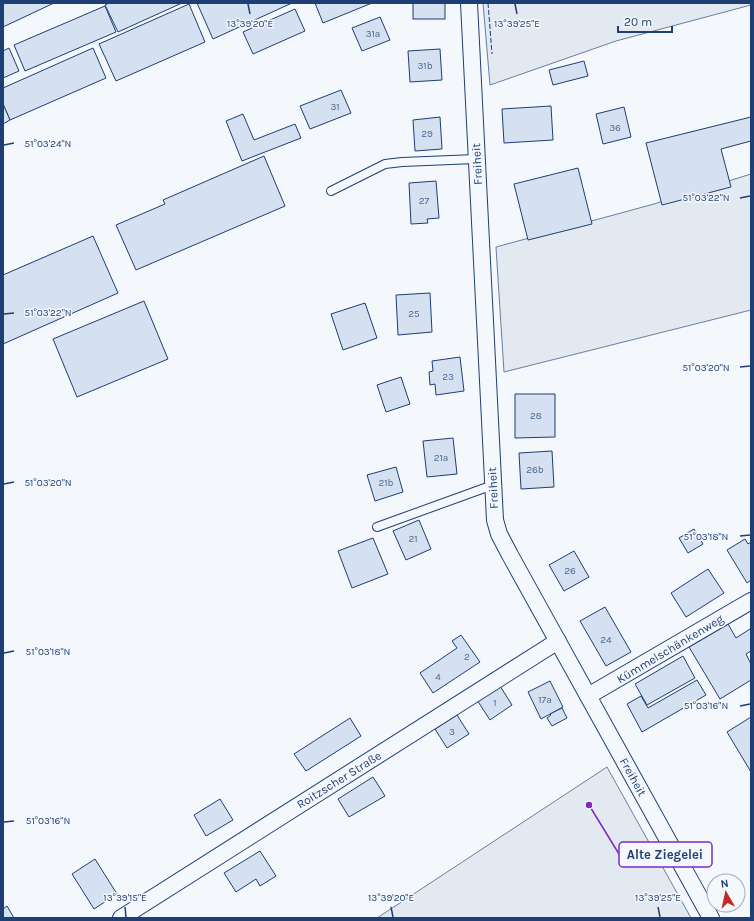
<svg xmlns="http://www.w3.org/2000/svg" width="754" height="921" font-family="Karla,sans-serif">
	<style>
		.green { fill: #e3e9f0; stroke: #687fa3 }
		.building { fill: #d5e0f0; stroke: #1d3f73 }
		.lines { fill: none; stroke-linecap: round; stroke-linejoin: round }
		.lane-casing { stroke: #1d3f73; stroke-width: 10 }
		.street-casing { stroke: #1d3f73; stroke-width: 18 }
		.lane { stroke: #f4f7fb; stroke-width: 8 }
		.street { stroke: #f4f7fb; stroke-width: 16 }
		.fence { stroke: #1d3f73; stroke-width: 1; stroke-dasharray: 5 2; stroke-linecap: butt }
		.ticks { fill: none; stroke: #1d3f73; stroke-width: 1.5 }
		.labels { text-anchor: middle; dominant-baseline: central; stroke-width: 3; stroke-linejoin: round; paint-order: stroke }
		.number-label { font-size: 10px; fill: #4b6792 }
		.street-label { font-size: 12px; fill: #1d3f73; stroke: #f4f7fb }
		.ticks-label { font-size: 10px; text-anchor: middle; fill: #1d3f73; stroke: #f4f7fb; stroke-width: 3; stroke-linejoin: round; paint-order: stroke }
		.leader { fill: none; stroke: #7b2cbf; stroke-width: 1.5 }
		.callout-dot { fill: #7b2cbf; stroke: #f4f7fb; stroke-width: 1.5 }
		.callout { fill: #f4f7fb; stroke: #7b2cbf; stroke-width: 1.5 }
		.callout-label { font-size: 13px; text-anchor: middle; font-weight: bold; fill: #1d3f73 }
	</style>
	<rect width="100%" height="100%" fill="#f4f7fb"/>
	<g class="green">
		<polygon points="483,3 751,3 751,5 616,41 490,85"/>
		<polygon points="751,174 751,310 504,372 496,247 654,204"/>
		<polygon points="607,767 691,918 377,918"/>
	</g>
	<g class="building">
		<polygon points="3,3 54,3 3,27"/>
		<polygon points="109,3 182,3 118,32 105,5"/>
		<polygon points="197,3 292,3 213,39"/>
		<polygon points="315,3 372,3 323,23"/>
		<rect x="413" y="3" width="32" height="16"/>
		<polygon points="189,4 205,42 116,81 99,44"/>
		<polygon points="105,6 116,32 25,71 14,45"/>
		<polygon points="295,9 305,31 253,54 243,32"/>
		<polygon points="380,17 390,40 362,51 352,28"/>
		<polygon points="9,48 19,71 3,78 3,51"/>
		<polygon points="93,48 106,78 10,120 3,104 3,88"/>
		<polygon points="440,49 442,80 410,82 408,51"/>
		<polygon points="584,61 588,76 553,85 549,70"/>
		<polygon points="341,90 351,113 310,129 300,106"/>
		<polygon points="3,104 10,120 3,124"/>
		<polygon points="551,106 553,140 504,143 502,109"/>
		<polygon points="624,107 631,137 603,144 596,114"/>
		<polygon points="243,114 254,140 295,124 301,138 242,161 226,121"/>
		<polygon points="440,117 442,149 415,151 413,120"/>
		<polygon points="751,117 751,141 721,149 731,187 662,205 646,143"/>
		<polygon points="264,156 285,206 136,270 116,225 165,204 163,200"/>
		<polygon points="578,168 592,224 528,240 514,184"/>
		<polygon points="436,181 439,218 427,219 428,223 411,224 409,183"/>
		<polygon points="93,236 118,293 3,344 3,275"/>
		<polygon points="430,293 432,332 398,335 396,295"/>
		<polygon points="144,301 168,359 77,397 53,339"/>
		<polygon points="365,303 377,338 343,350 331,314"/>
		<polygon points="460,357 464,391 436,395 435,384 430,385 429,372 433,371 432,361"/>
		<polygon points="401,377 410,404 386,412 377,385"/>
		<polygon points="515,394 555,394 555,437 515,438"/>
		<polygon points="453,438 457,474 427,477 423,441"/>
		<polygon points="552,451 554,487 521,489 519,453"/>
		<polygon points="396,467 403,492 375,501 367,475"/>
		<polygon points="419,520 431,549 406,560 393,531"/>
		<polygon points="694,529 703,544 688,553 679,538"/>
		<polygon points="373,538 388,574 352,588 338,551"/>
		<polygon points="745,539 748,544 751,542 751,580 747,583 727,550"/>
		<polygon points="574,551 589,577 564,591 549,565"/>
		<polygon points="708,569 724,593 686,617 671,593"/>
		<polygon points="605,607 631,652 606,666 580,621"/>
		<polygon points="728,624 736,638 750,629 751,631 751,651 746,654 751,664 751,680 720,699 689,647"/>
		<polygon points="461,635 480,662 433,693 420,673 457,648 452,641"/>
		<polygon points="683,656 695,678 647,705 635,684"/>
		<polygon points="697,680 706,695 642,732 627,704 641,696 648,708"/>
		<polygon points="550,681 563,707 541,719 528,692"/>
		<polygon points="500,686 512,705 490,720 477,700"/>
		<polygon points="562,708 567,718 552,726 547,718 551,715 550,714"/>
		<polygon points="457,715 469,734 447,748 435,729"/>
		<polygon points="751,717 751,772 727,732"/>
		<polygon points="350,718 361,736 306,771 294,754"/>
		<polygon points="373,777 385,796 349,817 338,799"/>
		<polygon points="220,799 233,820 206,836 194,815"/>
		<polygon points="260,851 276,876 260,886 256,879 236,892 224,873"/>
		<polygon points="95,859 117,894 94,909 72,874"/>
		<polygon points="7,906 14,918 3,918 3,909"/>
	</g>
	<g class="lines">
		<defs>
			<g id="lane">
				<polyline points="331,191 385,164 402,162 476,159"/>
				<polyline points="377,527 493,485"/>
			</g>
			<g id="street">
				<polyline points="469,3 495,520 499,534 510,555 711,918"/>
				<polyline points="588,696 751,601"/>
				<polyline points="121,918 558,641"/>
			</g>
		</defs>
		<use href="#lane" class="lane-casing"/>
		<use href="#street" class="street-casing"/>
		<use href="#lane" class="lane"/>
		<use href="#street" class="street"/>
		<polyline class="fence" points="488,3 492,54"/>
	</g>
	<path class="ticks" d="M248,4L250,14M515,4L517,14M4,145L14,143M740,198L750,196M4,314L14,313M740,367L750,366M4,484L14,482M740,536L750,535M4,653L14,651M740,706L750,704M4,822L14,821M125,907L126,917M391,907L393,917M658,907L660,917"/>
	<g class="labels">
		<g class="number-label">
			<text x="373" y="34">31a</text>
			<text x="425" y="66">31b</text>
			<text x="335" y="107">31</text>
			<text x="615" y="128">36</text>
			<text x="427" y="134">29</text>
			<text x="424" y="201">27</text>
			<text x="414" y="314">25</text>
			<text x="448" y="377">23</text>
			<text x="536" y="416">28</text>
			<text x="441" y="458">21a</text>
			<text x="535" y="470">26b</text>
			<text x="386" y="483">21b</text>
			<text x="413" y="539">21</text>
			<text x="570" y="571">26</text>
			<text x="606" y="640">24</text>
			<text x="467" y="657">2</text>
			<text x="438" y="677">4</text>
			<text x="545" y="700">17a</text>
			<text x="495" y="703">1</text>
			<text x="452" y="732">3</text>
		</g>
		<g class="street-label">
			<text transform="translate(477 164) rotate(-93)">Freiheit</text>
			<text transform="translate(493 488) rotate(-93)">Freiheit</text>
			<text transform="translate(670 649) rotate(-31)">Kümmelschänkenweg</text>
			<text transform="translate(633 777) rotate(61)">Freiheit</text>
			<text transform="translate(339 780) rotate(-32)">Roitzscher Straße</text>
		</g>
	</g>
	<g class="ticks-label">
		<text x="250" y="27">13°39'20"E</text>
		<text x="517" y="27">13°39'25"E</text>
		<text x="48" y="147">51°03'24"N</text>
		<text x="706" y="201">51°03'22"N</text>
		<text x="48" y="316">51°03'22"N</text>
		<text x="706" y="371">51°03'20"N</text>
		<text x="48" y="486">51°03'20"N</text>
		<text x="706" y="540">51°03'18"N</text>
		<text x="48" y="655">51°03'18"N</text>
		<text x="706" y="709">51°03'16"N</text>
		<text x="48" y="824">51°03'16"N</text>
		<text x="125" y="901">13°39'15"E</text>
		<text x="391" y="901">13°39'20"E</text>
		<text x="658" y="901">13°39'25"E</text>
	</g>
	<path class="leader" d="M589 805L619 854"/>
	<circle class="callout-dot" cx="589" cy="805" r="4"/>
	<rect class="callout" x="619" y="842" width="93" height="25" rx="4"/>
	<g class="callout-label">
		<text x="665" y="859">Alte Ziegelei</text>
	</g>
	<rect width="754" height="921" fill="none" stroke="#1d3f73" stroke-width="8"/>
	<g transform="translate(726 893) rotate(351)"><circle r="19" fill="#f4f7fb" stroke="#9eadc5"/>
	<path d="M0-3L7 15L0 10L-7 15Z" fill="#c62828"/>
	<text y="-6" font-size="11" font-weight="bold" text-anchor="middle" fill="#1d3f73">N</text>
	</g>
	<path d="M618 26v6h54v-6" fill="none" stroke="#1d3f73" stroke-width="2"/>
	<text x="624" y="26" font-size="12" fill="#1d3f73" stroke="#f4f7fb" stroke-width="3" paint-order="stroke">20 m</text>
</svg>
